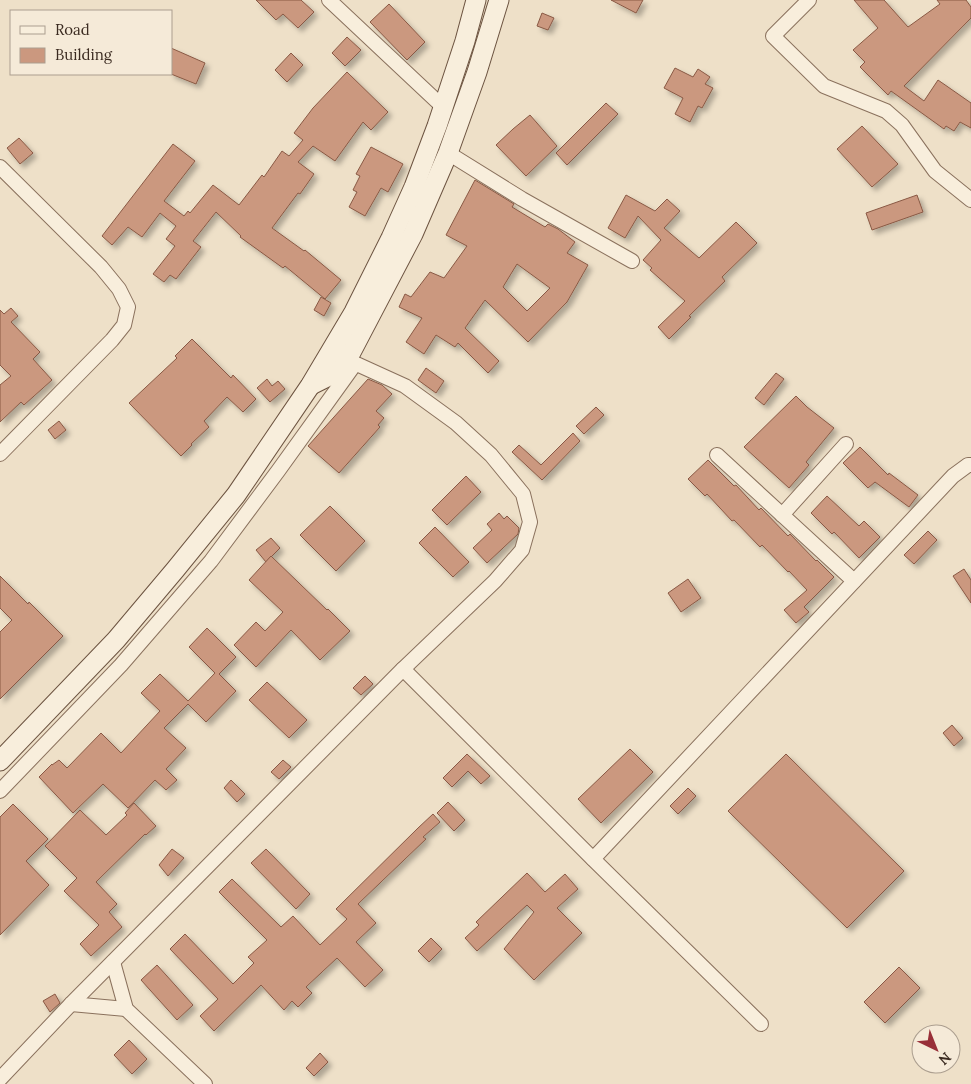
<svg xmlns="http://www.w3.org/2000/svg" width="971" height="1084" font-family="Lora,serif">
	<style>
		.building { fill: #cb987f; stroke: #895944; fill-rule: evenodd; filter: url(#shadow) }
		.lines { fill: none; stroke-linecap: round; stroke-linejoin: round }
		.street-casing { stroke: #8a715d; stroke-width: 16 }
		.secondary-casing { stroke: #6c5340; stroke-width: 21 }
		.street { stroke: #f8eedc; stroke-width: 14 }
		.secondary { stroke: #f8eedc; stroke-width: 19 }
	</style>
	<defs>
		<filter id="shadow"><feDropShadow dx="4" dy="4" stdDeviation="2.5" flood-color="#0004"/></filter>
	</defs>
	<rect width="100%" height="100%" fill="#eee0c8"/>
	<g class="building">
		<polygon points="256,0 301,0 314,12 298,28 283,14 276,20"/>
		<polygon points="611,0 643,0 636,13"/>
		<polygon points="854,0 884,0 908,27 940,4 937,0 966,0 971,7 971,18 904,86 924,101 938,80 971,103 971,128 960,122 954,131 946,126 944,129 891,91 888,95 860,67 865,62 853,50 878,28"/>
		<polygon points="389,4 425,42 407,60 370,22"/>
		<polygon points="542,13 554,18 548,30 537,26"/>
		<polygon points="347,37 361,50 345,66 332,53"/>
		<polygon points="171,48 205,63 196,84 171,74"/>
		<polygon points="291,53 303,65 287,82 275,70"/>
		<polygon points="675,68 693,77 698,69 710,77 705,84 713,88 702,108 698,106 690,122 675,114 683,98 664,88"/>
		<polygon points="347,72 388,112 371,130 363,122 335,161 313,146 298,162 314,174 300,194 298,193 272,228 304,251 305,250 341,280 325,299 285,266 283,268 240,237 241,236 216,212 193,241 201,247 176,279 170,275 164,282 153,274 175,246 166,239 176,226 160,213 142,237 128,227 112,245 102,236 173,144 195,161 164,201 184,216 188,211 190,213 213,185 239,205 262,175 264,177 282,151 289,156 303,140 294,133 313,108"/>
		<polygon points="606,103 618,114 567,165 556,153"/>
		<polygon points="530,115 557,146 526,176 496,145 513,129"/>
		<polygon points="862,126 898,164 872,187 837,149"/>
		<polygon points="19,138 33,153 20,164 7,148"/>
		<polygon points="371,147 403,164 388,192 381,188 365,216 349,207 357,192 353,190 360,176 356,174"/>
		<path d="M475,180L514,204L512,207L545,227L548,224L558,229L575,242L567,253L588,265L567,302L528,342L485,300L465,328L499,361L488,373L458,343L455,347L436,335L424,354L406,342L422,318L399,307L405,294L411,297L430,272L444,278L467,246L446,235ZM517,264L550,288L527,311L503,287Z"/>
		<polygon points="626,195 655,211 667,199 680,211 664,228 699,258 736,222 757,243 722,277 725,281 689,316 691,317 669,339 658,327 685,301 650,270 652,268 643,260 661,240 638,216 625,238 608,228"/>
		<polygon points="917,195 923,212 872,230 866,213"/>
		<polygon points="321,297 331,303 324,316 314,310"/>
		<polygon points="11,308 18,316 11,322 40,352 33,359 52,380 24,405 21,402 0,422 0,385 11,376 0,365 0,310 4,314"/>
		<polygon points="192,339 231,378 233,375 256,399 243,412 227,397 204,421 209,427 191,444 192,445 181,456 129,403 177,358 175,356"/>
		<polygon points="426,368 444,381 436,393 418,380"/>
		<polygon points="776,373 784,379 764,405 755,398"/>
		<polygon points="267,379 272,386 278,381 285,389 270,402 257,388"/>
		<polygon points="368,379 382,385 392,394 376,411 384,418 378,425 380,427 339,473 308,446"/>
		<polygon points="796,396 807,407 834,428 806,462 809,465 789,488 744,447"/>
		<polygon points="596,407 604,415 584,434 576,426"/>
		<polygon points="59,421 66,430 55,439 48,430"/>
		<polygon points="573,433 580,441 542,480 512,452 519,445 541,465"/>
		<polygon points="860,447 888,475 889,473 918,495 909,507 875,482 868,488 843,463"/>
		<polygon points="708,460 734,486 736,485 759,510 761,508 788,536 790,534 816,561 817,560 834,577 804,607 809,612 796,623 784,610 807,590 789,571 788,572 762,545 760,547 734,520 732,521 707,494 705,496 688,479"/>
		<polygon points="466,476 481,492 447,525 432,510"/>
		<polygon points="827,496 859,526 864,521 880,537 859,558 834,532 832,534 811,513"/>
		<polygon points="330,506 365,541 336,571 300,535"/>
		<polygon points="499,513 504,519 507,516 519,528 518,534 487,563 473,548 492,530 487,524"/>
		<polygon points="435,527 469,562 453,577 419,543"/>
		<polygon points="928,531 937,540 914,564 904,555"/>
		<polygon points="271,538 280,548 266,562 256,550"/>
		<polygon points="271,556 327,610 328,609 350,631 320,660 291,630 256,667 234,645 256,622 265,631 283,612 249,580"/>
		<polygon points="964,569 971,580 971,603 953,576"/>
		<polygon points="0,576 28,604 29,602 63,636 0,699 0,632 12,620 0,608"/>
		<polygon points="688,579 701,598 681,612 668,593"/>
		<polygon points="207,628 236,657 219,674 236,691 206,722 188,704 164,728 186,748 166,769 177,780 166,790 155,780 128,808 103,784 73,813 39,777 52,764 52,765 59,760 67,768 101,733 121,753 160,711 141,693 160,674 188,701 215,673 189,647"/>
		<polygon points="365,676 373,684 361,695 353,688"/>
		<polygon points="267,682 307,720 289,738 249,700"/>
		<polygon points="952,725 963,738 954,746 943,733"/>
		<polygon points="630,749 653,772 601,823 578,799"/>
		<polygon points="467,754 490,776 481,784 468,771 452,787 443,778"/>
		<polygon points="786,754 904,871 847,928 728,811"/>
		<polygon points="283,760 291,767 279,779 271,772"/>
		<polygon points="231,780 245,794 237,802 224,788"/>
		<polygon points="688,788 696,796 678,814 670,806"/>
		<polygon points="448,802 465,820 454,831 437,813"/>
		<polygon points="134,803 156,826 146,835 145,834 96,882 117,904 109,912 122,927 91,956 80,944 99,925 64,891 77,878 45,846 80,810 106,835 127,815 125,813"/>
		<polygon points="13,804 48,839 26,861 49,885 0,935 0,817"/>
		<polygon points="433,814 440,822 423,837 426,839 358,904 376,923 356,942 383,970 365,987 337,958 306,987 312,993 298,1007 292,1001 284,1010 261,985 214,1031 200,1016 218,999 170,949 185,934 233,984 254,963 248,957 267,940 219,892 232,879 281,927 293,916 320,945 347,919 336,909 418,828"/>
		<polygon points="172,849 184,858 168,876 159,865"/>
		<polygon points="266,849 310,894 296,909 251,863"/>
		<polygon points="527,873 545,892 565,874 578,889 557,908 582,933 534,980 504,949 534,912 527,905 477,951 465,938 479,925 476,922"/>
		<polygon points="431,938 442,949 429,962 418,951"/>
		<polygon points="157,965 193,1005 177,1020 141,980"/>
		<polygon points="899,967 920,988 885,1023 864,1002"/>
		<polygon points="55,994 60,1003 50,1012 43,1001"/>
		<polygon points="129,1040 147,1059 132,1074 114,1055"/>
		<polygon points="320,1053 328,1062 314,1076 306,1068"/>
	</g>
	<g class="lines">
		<defs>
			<g id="street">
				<polyline points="329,0 443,107"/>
				<polyline points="809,0 773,36 824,86 886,111 902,125 935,171 971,200"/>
				<polyline points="448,153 522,199 632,261"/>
				<polyline points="0,167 101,267 119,289 128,307 124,325 112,340 0,454"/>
				<polyline points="717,455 854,581"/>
				<polyline points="782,515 846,444"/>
				<polyline points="403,669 593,859 761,1024"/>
				<polyline points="0,791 121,665 211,561 278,471 355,364"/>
				<polyline points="593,859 953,476 968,465 971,465"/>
				<polyline points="113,962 126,1009 205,1084"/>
				<polyline points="71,1004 126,1009"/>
				<polyline points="0,1079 71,1004 403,669 495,581 522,550 530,522 523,494 491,455 456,423 405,386 339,356"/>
			</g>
			<g id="secondary">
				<polyline points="311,385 333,374 347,360 413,234 448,153 477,72 499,0"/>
				<polyline points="0,761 116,640 175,570 236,495 310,386 354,312 391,238 414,187 437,126 465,41 476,0"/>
			</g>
		</defs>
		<use href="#street" class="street-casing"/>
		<use href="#secondary" class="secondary-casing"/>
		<use href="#street" class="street"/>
		<use href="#secondary" class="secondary"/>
	</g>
	<rect x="10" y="10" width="162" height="65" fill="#f5ead8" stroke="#ab9e8f"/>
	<rect x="20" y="26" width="25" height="8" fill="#f8eedc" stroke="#ab9e8f"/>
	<text x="55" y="35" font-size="15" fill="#3b2b21">Road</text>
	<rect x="20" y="48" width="25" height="15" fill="#cb987f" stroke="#ab9e8f"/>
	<text x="55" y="60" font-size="15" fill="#3b2b21">Building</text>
	<g transform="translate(936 1049) rotate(137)"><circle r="24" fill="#f5ead8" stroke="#ab9e8f"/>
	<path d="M0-4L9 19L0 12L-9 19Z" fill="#982f38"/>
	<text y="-8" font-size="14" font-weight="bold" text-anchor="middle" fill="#3b2b21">N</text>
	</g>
</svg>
